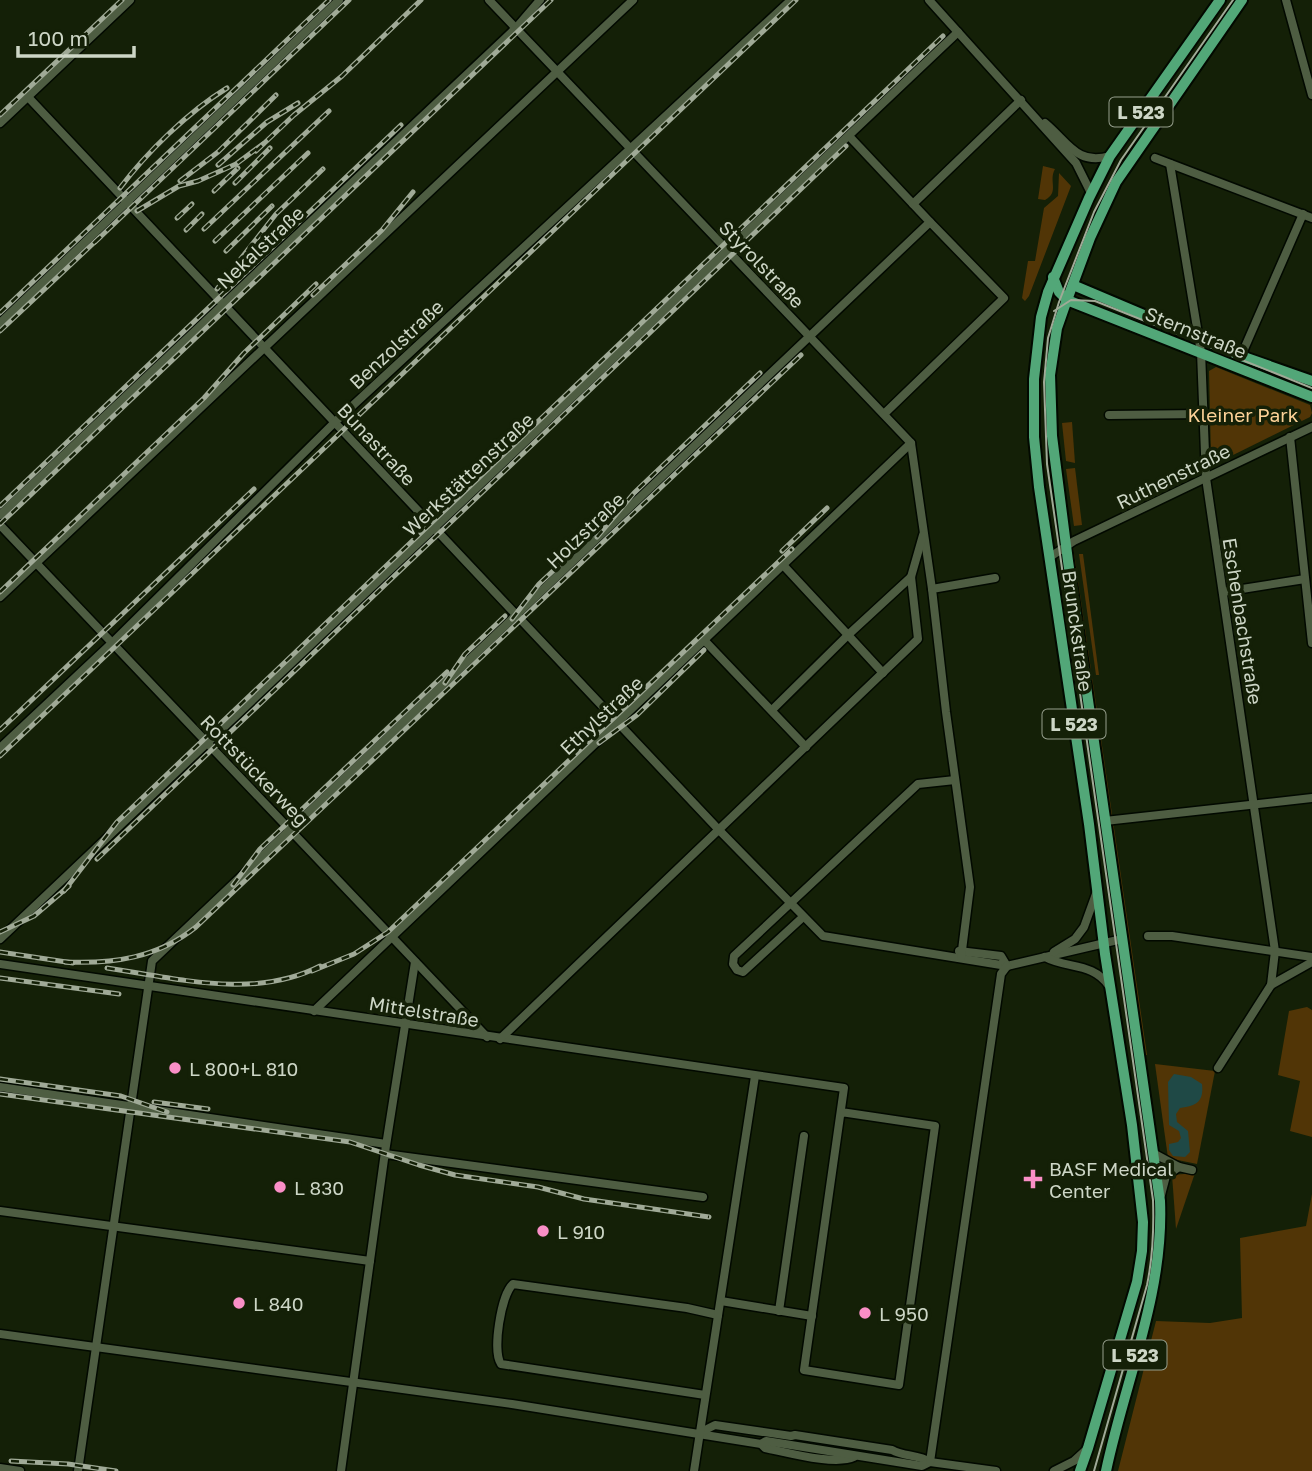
<svg xmlns="http://www.w3.org/2000/svg" width="1312" height="1471" font-family="'Golos Text',sans-serif">
	<style>
		.green { fill: #513506 }
		.water { fill: #1f4946 }
		.lines { fill: none; stroke-linecap: round; stroke-linejoin: round }
		.minor-casing { stroke: #020900; stroke-width: 11 }
		.major-casing { stroke: #020900; stroke-width: 14 }
		.minor { stroke: #4e5d42; stroke-width: 8 }
		.major { stroke: #52a778; stroke-width: 10 }
		.tram { stroke: #a0aa97; stroke-width: 2 }
		.rail-casing { stroke: #a0aa97; stroke-width: 5 }
		.rail { stroke: #142007; stroke-width: 2.5; stroke-dasharray: 8; stroke-linecap: butt }
		.poi-dot { fill: #fa8fc7; stroke: #142007; stroke-width: 2.5 }
		.labels { text-anchor: middle; dominant-baseline: central; stroke-width: 7; stroke-linejoin: round; paint-order: stroke }
		.shield { fill: #142007; stroke: #969f8d; stroke-width: 2 }
		.shield-label { font-size: 18px; font-weight: bold; fill: #cdd6c6 }
		.street-label { font-size: 19px; fill: #cdd6c6; stroke: #142007 }
		.park-label { font-size: 19px; fill: #fdd298; stroke: #142007 }
		.poi-label { font-size: 19px; fill: #cdd6c6; stroke: #142007; text-anchor: start }
	</style>
	<rect width="100%" height="100%" fill="#142007"/>
	<g class="green">
		<path d="M1043,166L1055,169C1048,181 1060,192 1045,200L1038,199Z"/>
		<polygon points="1059,173 1071,186 1029,296 1025,301 1022,298 1028,261 1035,261 1044,208 1058,196"/>
		<polygon points="1216,367 1310,405 1312,413 1310,417 1221,461 1211,458 1209,371"/>
		<polygon points="1072,422 1075,463 1066,461 1062,423"/>
		<polygon points="1075,468 1082,525 1074,526 1066,469"/>
		<polygon points="1073,546 1147,1055 1143,1055 1071,547"/>
		<polygon points="1079,554 1083,554 1099,675 1096,675"/>
		<polygon points="1307,1007 1312,1010 1312,1137 1290,1131 1300,1081 1278,1075 1289,1011"/>
		<polygon points="1155,1064 1215,1071 1197,1164 1168,1158"/>
		<polygon points="1195,1173 1176,1229 1172,1175"/>
		<polygon points="1312,1194 1312,1471 1118,1471 1156,1321 1210,1323 1242,1318 1240,1238 1306,1226"/>
	</g>
	<path class="water" d="M1174,1074L1191,1077L1202,1084C1204,1101 1197,1106 1180,1108L1176,1114L1177,1122L1188,1131L1190,1152L1185,1157L1173,1156L1169,1150V1144L1178,1142L1181,1138L1179,1131L1169,1125L1168,1082Z"/>
	<g class="lines">
		<defs>
			<g id="minor">
				<polyline points="489,0 911,443 932,589"/>
				<polyline points="929,0 1076,163 1091,193"/>
				<polyline points="1286,0 1312,95"/>
				<polyline points="28,97 719,830 823,936 1007,966 1122,939"/>
				<polyline points="0,123 130,0"/>
				<path d="M1045,123C1068,142 1077,166 1110,156"/>
				<polyline points="849,136 913,204"/>
				<polyline points="1155,158 1312,218"/>
				<polyline points="1170,164 1201,352 1206,478 1275,951 1271,985 1218,1068"/>
				<polyline points="0,323 339,0"/>
				<polyline points="1241,356 1303,214"/>
				<polyline points="884,414 1004,298 930,222"/>
				<polyline points="1109,415 1203,414"/>
				<polyline points="1290,437 1312,643"/>
				<polyline points="0,515 516,28 540,0"/>
				<polyline points="0,525 487,1037"/>
				<polyline points="1050,557 1074,541 1312,427"/>
				<polyline points="783,565 848,635 911,577"/>
				<polyline points="1223,592 1305,579"/>
				<polyline points="0,597 633,0"/>
				<polyline points="704,640 806,747"/>
				<polyline points="772,710 848,635 883,673"/>
				<polyline points="0,748 112,643 335,422 791,0"/>
				<polyline points="1105,821 1312,798"/>
				<polyline points="803,917 743,972 737,970 733,964 734,956 918,784 955,780"/>
				<polyline points="1148,936 1172,936 1312,957"/>
				<polyline points="0,939 958,32"/>
				<polyline points="959,951 1001,956 1007,966"/>
				<polyline points="1054,952 1075,939 1084,927 1097,891"/>
				<path d="M1045,957C1067,969 1093,962 1109,986"/>
				<polyline points="961,958 970,887 946,712 932,589 995,578"/>
				<polyline points="0,964 844,1088 804,1370 899,1385 935,1126 841,1112"/>
				<polyline points="1271,985 1312,962"/>
				<polyline points="314,1011 911,443"/>
				<polyline points="500,1039 918,639 911,577 923,535"/>
				<polyline points="0,1087 386,1144"/>
				<polyline points="1153,1153 1179,1167 1192,1170"/>
				<polyline points="385,1154 703,1197"/>
				<polyline points="1161,1195 1166,1176 1179,1167"/>
				<polyline points="0,1211 370,1261"/>
				<polyline points="721,1301 812,1316"/>
				<polyline points="779,1311 804,1136"/>
				<path d="M0,1334L512,1404L761,1444L765,1448C786,1452 835,1466 854,1457"/>
				<path d="M705,1395L501,1364C492,1351 501,1295 513,1284L687,1308L718,1315"/>
				<path d="M699,1433L715,1425L791,1436L795,1435L892,1450C904,1457 918,1454 930,1462L996,1471"/>
				<polyline points="761,1444 766,1441 922,1466 930,1462"/>
				<polyline points="930,1462 1001,974 1007,966"/>
				<polyline points="0,1468 20,1471"/>
				<polyline points="78,1471 152,961 930,222 913,204 1021,100"/>
				<polyline points="341,1471 385,1152 415,962"/>
				<polyline points="694,1471 755,1076"/>
				<polyline points="1054,1471 1074,1461 1086,1450"/>
			</g>
			<g id="major">
				<polyline points="1053,277 1059,292 1067,300 1312,397"/>
				<polyline points="1073,285 1241,356 1312,381"/>
				<polyline points="1080,1471 1088,1448 1137,1282 1142,1251 1143,1222 1132,1125 1105,954 1089,824 1039,487 1034,437 1034,379 1041,317 1048,292 1089,198 1110,156 1220,0"/>
				<path d="M1106,1471C1125,1381 1164,1294 1160,1201L1068,561L1052,436L1050,375L1057,328L1064,308L1090,238L1116,182L1242,0"/>
			</g>
		</defs>
		<use href="#minor" class="minor-casing"/>
		<use href="#major" class="major-casing"/>
		<use href="#minor" class="minor"/>
		<use href="#major" class="major"/>
		<g class="tram">
			<polyline points="1054,311 1071,300 1095,301 1312,388"/>
			<path d="M1094,1471L1147,1285C1153,1256 1154,1229 1153,1200L1047,464L1044,382L1048,338L1059,302L1094,212L1121,160L1233,0"/>
		</g>
		<defs>
			<g id="rail">
				<polyline points="0,115 122,0"/>
				<polyline points="256,151 294,115 342,76 421,0"/>
				<polyline points="218,165 267,122 298,103"/>
				<polyline points="180,181 218,152 276,95"/>
				<polyline points="235,183 270,148"/>
				<path d="M120,188C147,152 188,112 227,88"/>
				<polyline points="214,191 238,168"/>
				<polyline points="137,211 179,186 198,181 236,164 263,144"/>
				<polyline points="177,218 192,204"/>
				<polyline points="204,229 329,111"/>
				<polyline points="186,230 202,214"/>
				<polyline points="215,241 308,153"/>
				<polyline points="95,242 349,0"/>
				<polyline points="226,251 272,206"/>
				<polyline points="217,289 276,214 323,169"/>
				<polyline points="313,295 382,230 413,192"/>
				<polyline points="0,313 329,0"/>
				<polyline points="0,331 100,237"/>
				<polyline points="0,506 401,125"/>
				<polyline points="0,524 551,0"/>
				<polyline points="597,537 634,493 760,373"/>
				<polyline points="782,551 827,508"/>
				<polyline points="0,592 204,398 244,353 316,284"/>
				<polyline points="512,619 539,584 570,555"/>
				<polyline points="445,683 465,654 505,616"/>
				<polyline points="0,730 254,489"/>
				<polyline points="599,743 637,715 704,650"/>
				<polyline points="0,756 796,0"/>
				<polyline points="97,859 846,146"/>
				<polyline points="233,885 260,849 447,672"/>
				<polyline points="64,891 117,822 943,36"/>
				<polyline points="0,932 34,916 69,886"/>
				<polyline points="0,952 73,963"/>
				<path d="M65,962C114,964 157,958 196,927L801,355"/>
				<path d="M107,968C176,978 255,1000 320,966"/>
				<polyline points="312,971 354,954 388,932 792,549"/>
				<polyline points="0,978 119,994"/>
				<polyline points="0,1079 121,1096 167,1112"/>
				<polyline points="0,1094 350,1142 419,1165 455,1175 538,1187 584,1199 709,1217"/>
				<polyline points="154,1102 208,1109"/>
				<polyline points="11,1461 68,1464 116,1471"/>
			</g>
		</defs>
		<use href="#rail" class="rail-casing"/>
		<use href="#rail" class="rail"/>
	</g>
	<g class="poi-dot">
		<circle cx="175" cy="1068" r="7"/>
		<path d="M1029.5 1168.5h7v7h7v7h-7v7h-7v-7h-7v-7h7z"/>
		<circle cx="280" cy="1187" r="7"/>
		<circle cx="543" cy="1231" r="7"/>
		<circle cx="239" cy="1303" r="7"/>
		<circle cx="865" cy="1313" r="7"/>
	</g>
	<g class="labels">
		<g class="shield">
			<rect x="1109.5" y="97.5" width="63" height="29" rx="5"/>
			<rect x="1042.5" y="709.5" width="63" height="29" rx="5"/>
			<rect x="1103.5" y="1340.5" width="63" height="29" rx="5"/>
		</g>
		<g class="shield-label">
			<text x="1141" y="112">L 523</text>
			<text x="1074" y="724">L 523</text>
			<text x="1135" y="1355">L 523</text>
		</g>
		<g class="street-label">
			<text transform="translate(260 247) rotate(-43)">Nekalstraße</text>
			<text transform="translate(762 264) rotate(46)">Styrolstraße</text>
			<text transform="translate(1196 332) rotate(22)">Sternstraße</text>
			<text transform="translate(396 344) rotate(-43)">Benzolstraße</text>
			<text transform="translate(377 444) rotate(47)">Bunastraße</text>
			<text transform="translate(468 474) rotate(-43)">Werkstättenstraße</text>
			<text transform="translate(1173 476) rotate(-26)">Ruthenstraße</text>
			<text transform="translate(585 530) rotate(-44)">Holzstraße</text>
			<text transform="translate(1243 621) rotate(81)">Eschenbachstraße</text>
			<text transform="translate(1078 631) rotate(82)">Brunckstraße</text>
			<text transform="translate(601 715) rotate(-43)">Ethylstraße</text>
			<text transform="translate(255 770) rotate(46)">Rottstückerweg</text>
			<text transform="translate(424 1011) rotate(9)">Mittelstraße</text>
		</g>
		<g class="park-label">
			<text x="1243" y="414">Kleiner Park</text>
		</g>
		<g class="poi-label">
			<text x="189" y="1068">L 800+L 810</text>
			<text x="1049" y="1168">BASF Medical<tspan x="1049" dy="22">Center</tspan></text>
			<text x="294" y="1187">L 830</text>
			<text x="557" y="1231">L 910</text>
			<text x="253" y="1303">L 840</text>
			<text x="879" y="1313">L 950</text>
		</g>
	</g>
	<path d="M18 46v10h116v-10" fill="none" stroke="#cdd6c6" stroke-width="3.5"/>
	<text x="28" y="46" font-size="21" fill="#cdd6c6" stroke="#142007" stroke-width="5" paint-order="stroke">100 m</text>
</svg>
